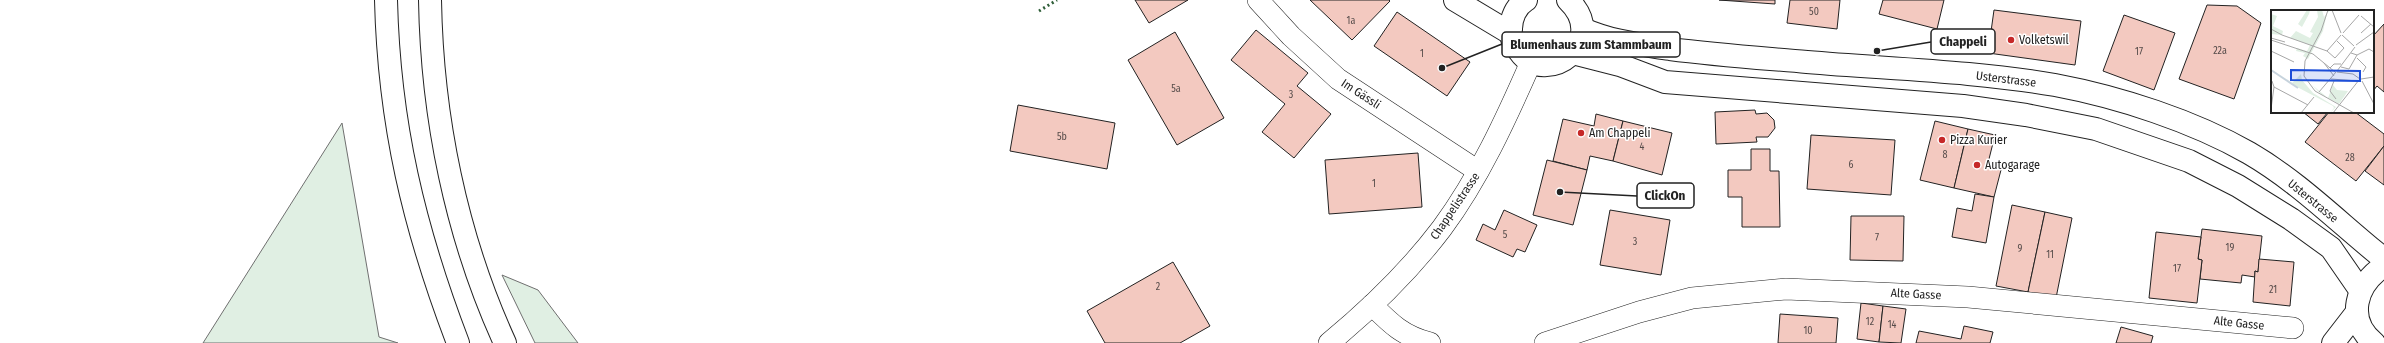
<svg xmlns="http://www.w3.org/2000/svg" width="2384" height="343" font-family="'Fira Sans Condensed',sans-serif">
	<style>
		.green { fill: #e0efe3; stroke: #6f6f6f }
		.building { fill: #f3c9c0; stroke: #222 }
		.lines { fill: none; stroke-linecap: round; stroke-linejoin: round }
		.street-casing { stroke: #222; stroke-width: 22 }
		.secondary-casing { stroke: #222; stroke-width: 24 }
		.highway-casing { stroke: #222; stroke-width: 24 }
		.street { stroke: #fff; stroke-width: 21 }
		.secondary { stroke: #fff; stroke-width: 22 }
		.highway { stroke: #fff; stroke-width: 22 }
		.hedge { stroke: #2f5e38; stroke-width: 3; stroke-dasharray: 2 3; stroke-linecap: butt }
		.poi-dot { fill: #c62828; stroke: #fff; stroke-width: 1.5 }
		.labels { text-anchor: middle; dominant-baseline: central; stroke-width: 3; stroke-linejoin: round; paint-order: stroke }
		.number-label { font-size: 10px; fill: #564c4a }
		.poi-label { font-size: 12px; fill: #222; stroke: #fff; text-anchor: start }
		.street-label { font-size: 12px; fill: #222; stroke: #fff }
		.inset-river { fill: none; stroke: #c7d3dd; stroke-width: 2 }
		.inset-road { fill: none; stroke: #a7a7a7; stroke-width: 1 }
		.view { fill: #1d4ed8; fill-opacity: 0.15; stroke: #1d4ed8; stroke-width: 2 }
		.inset-edge { fill: none; stroke: #222; stroke-width: 2 }
		.leader { fill: none; stroke: #222; stroke-width: 1.5 }
		.callout-dot { fill: #222; stroke: #fff; stroke-width: 1.5 }
		.callout { fill: #fff; stroke: #222; stroke-width: 1.5 }
		.callout-label { font-size: 13px; text-anchor: middle; font-weight: bold; fill: #222 }
	</style>
	<rect width="100%" height="100%" fill="#fff"/>
	<g class="green">
		<polygon points="342,123 379,337 398,343 203,343"/>
		<polygon points="502,275 538,290 578,343 535,343"/>
	</g>
	<g class="building">
		<polygon points="1135,0 1188,0 1149,23"/>
		<polygon points="1310,0 1389,0 1390,1 1352,40"/>
		<polygon points="1719,0 1775,0 1775,4"/>
		<polygon points="1790,0 1840,0 1837,29 1787,23"/>
		<polygon points="1883,0 1944,0 1937,29 1879,14"/>
		<polygon points="2207,5 2237,6 2261,23 2234,99 2179,79"/>
		<polygon points="1994,10 2081,21 2075,65 1988,53"/>
		<polygon points="1397,12 1470,62 1447,96 1374,46"/>
		<polygon points="2124,15 2175,33 2154,90 2103,71"/>
		<polygon points="2384,24 2384,92 2377,86 2373,91 2373,36"/>
		<polygon points="1256,30 1308,73 1297,86 1331,114 1294,158 1262,132 1285,104 1231,60"/>
		<polygon points="1175,32 1224,118 1177,145 1128,60"/>
		<polygon points="1018,105 1115,123 1107,169 1010,151"/>
		<polygon points="1755,110 1756,114 1767,113 1774,120 1775,128 1768,137 1756,137 1757,142 1716,144 1715,112"/>
		<polygon points="2303,112 2328,112 2318,124"/>
		<polygon points="2329,112 2355,112 2384,134 2384,146 2356,181 2305,142"/>
		<polygon points="1596,114 1623,121 1613,161 1590,156 1587,170 1553,161 1563,119 1594,126"/>
		<polygon points="1623,121 1672,133 1662,175 1613,161"/>
		<polygon points="1935,121 1968,129 1954,188 1920,180"/>
		<polygon points="1968,129 1995,135 1988,163 2002,166 1994,197 1954,188"/>
		<polygon points="1811,135 1895,140 1891,195 1807,189"/>
		<polygon points="2384,146 2384,185 2365,171"/>
		<polygon points="1751,149 1770,149 1770,171 1779,171 1780,227 1742,227 1742,197 1728,197 1728,170 1751,170"/>
		<polygon points="1418,153 1422,207 1329,214 1325,160"/>
		<polygon points="1547,160 1587,170 1573,225 1533,215"/>
		<polygon points="1975,194 1994,197 1986,243 1952,237 1957,208 1972,211"/>
		<polygon points="2012,205 2045,212 2028,292 1996,286"/>
		<polygon points="1504,210 1537,225 1525,252 1517,249 1513,257 1476,240 1483,224 1495,230"/>
		<polygon points="1610,210 1670,220 1661,275 1600,265"/>
		<polygon points="2045,212 2072,218 2056,298 2028,292"/>
		<polygon points="1851,216 1904,216 1903,261 1850,260"/>
		<polygon points="2202,229 2262,236 2258,272 2255,271 2255,277 2242,275 2241,283 2200,279 2202,260 2198,259"/>
		<polygon points="2156,232 2201,237 2198,259 2202,260 2197,303 2149,298"/>
		<polygon points="2259,259 2294,262 2290,306 2253,302 2255,271 2258,272"/>
		<polygon points="1173,262 1210,326 1180,343 1105,343 1087,311"/>
		<polygon points="1861,303 1883,306 1879,342 1857,339"/>
		<polygon points="1883,306 1906,309 1901,343 1879,342"/>
		<polygon points="1780,314 1838,318 1836,343 1778,343"/>
		<polygon points="1964,326 1993,332 1990,343 1916,343 1919,331 1961,339"/>
		<polygon points="2121,327 2153,336 2151,343 2116,343"/>
	</g>
	<g class="lines">
		<defs>
			<g id="street">
				<polyline points="1258,0 1291,36 1338,79 1478,171"/>
				<path d="M1372,305C1391,324 1403,336 1430,343"/>
				<path d="M1329,343C1369,310 1411,269 1442,228C1479,178 1506,119 1531,62"/>
				<polyline points="1545,343 1639,312 1692,298 1786,289 1968,297 2293,328"/>
			</g>
			<g id="secondary">
				<polyline points="1455,0 1510,33"/>
				<path d="M1526,0C1516,6 1511,18 1511,29C1510,37 1514,45 1519,51C1546,90 1611,41 1568,0"/>
				<path d="M1583,29C1613,42 1638,44 1670,49C1716,55 1761,58 1807,62C1889,69 1974,71 2055,85C2119,97 2193,121 2249,153C2299,182 2339,223 2384,259"/>
				<polyline points="1573,53 1620,65 1665,82 1963,106 2026,115 2096,129 2189,161 2238,186 2291,219 2331,248 2360,290"/>
				<polyline points="2333,343 2357,312"/>
				<path d="M2374,343C2345,319 2356,284 2384,266"/>
			</g>
			<g id="highway">
				<path d="M386,0C389,124 414,228 458,343"/>
				<path d="M430,0C432,117 456,236 505,343"/>
			</g>
		</defs>
		<use href="#street" class="street-casing"/>
		<use href="#secondary" class="secondary-casing"/>
		<use href="#highway" class="highway-casing"/>
		<use href="#street" class="street"/>
		<use href="#secondary" class="secondary"/>
		<use href="#highway" class="highway"/>
		<polyline class="hedge" points="1039,11 1057,0"/>
	</g>
	<g class="poi-dot">
		<circle cx="2011" cy="40" r="4"/>
		<circle cx="1581" cy="133" r="4"/>
		<circle cx="1942" cy="140" r="4"/>
		<circle cx="1977" cy="165" r="4"/>
	</g>
	<g class="labels">
		<g class="number-label">
			<text x="1814" y="12">50</text>
			<text x="1351" y="21">1a</text>
			<text x="2220" y="51">22a</text>
			<text x="2139" y="52">17</text>
			<text x="1422" y="54">1</text>
			<text x="1176" y="89">5a</text>
			<text x="1291" y="95">3</text>
			<text x="1062" y="137">5b</text>
			<text x="1642" y="147">4</text>
			<text x="1945" y="155">8</text>
			<text x="2350" y="158">28</text>
			<text x="1851" y="165">6</text>
			<text x="1374" y="184">1</text>
			<text x="1505" y="235">5</text>
			<text x="1877" y="238">7</text>
			<text x="1635" y="242">3</text>
			<text x="2230" y="248">19</text>
			<text x="2020" y="249">9</text>
			<text x="2050" y="255">11</text>
			<text x="2177" y="269">17</text>
			<text x="1158" y="287">2</text>
			<text x="2273" y="290">21</text>
			<text x="1870" y="322">12</text>
			<text x="1892" y="325">14</text>
			<text x="1808" y="331">10</text>
		</g>
		<g class="poi-label">
			<text x="2019" y="40">Volketswil</text>
			<text x="1589" y="133">Am Chappeli</text>
			<text x="1950" y="140">Pizza Kurier</text>
			<text x="1985" y="165">Autogarage</text>
		</g>
		<g class="street-label">
			<text transform="translate(2006 79) rotate(7)">Usterstrasse</text>
			<text transform="translate(1361 94) rotate(33)">Im Gässli</text>
			<text transform="translate(2313 201) rotate(39)">Usterstrasse</text>
			<text transform="translate(1455 206) rotate(-56)">Chappelistrasse</text>
			<text transform="translate(1916 294) rotate(3)">Alte Gasse</text>
			<text transform="translate(2239 323) rotate(6)">Alte Gasse</text>
		</g>
	</g>
	<g transform="translate(2271 10)">
		<rect width="103" height="103" fill="#fff"/>
		<path d="M36,0H39L38,4L31,17L27,14ZM46,0H51L53,7L58,0H60L56,3L52,21L37,49L32,46L34,43L25,41L26,38L36,41L39,35L19,28L25,21L39,28L42,23L39,22L47,7ZM0,4L6,6L2,16L12,21L11,25L0,24ZM0,59L21,73L30,64L31,70L42,83L65,97L59,103L63,98L62,96L28,78ZM41,75L57,88L62,75L66,80L77,81L68,94L50,84Z" fill="#e0efe3"/>
		<path class="inset-river" d="M0,60L27,78"/>
		<path class="inset-road" d="M57,0L50,21L34,51L33,66L44,81L83,103M61,0L70,23M90,6L103,17M0,19L11,25L56,41L64,48L73,38L66,31M72,23L88,5M90,23L100,14M71,25L83,36M0,28L14,32M0,30L42,44L64,62M85,35L103,22M0,41L23,52M56,41L70,25M80,43L86,45L98,39L103,42M86,48L95,57L92,62M53,53L63,66M70,57L78,59L86,45M59,58L63,54H70M66,61L84,37M66,62L82,64L89,69M60,69L87,71M90,69L103,67M1,71L3,77L37,95M63,71L59,81L65,89M91,71L103,94M48,82L65,62M0,99L3,77M30,103L43,87M62,103L88,70"/>
		<path class="view" d="M20,60L89,61V71L20,70Z"/>
		<rect width="103" height="103" class="inset-edge"/>
	</g>
	<path class="leader" d="M1877 51L1931 42M1442 68L1502 44M1560 192L1637 196"/>
	<g class="callout-dot">
		<circle cx="1877" cy="51" r="4"/>
		<circle cx="1442" cy="68" r="4"/>
		<circle cx="1560" cy="192" r="4"/>
	</g>
	<g class="callout">
		<rect x="1931" y="29" width="64" height="25" rx="4"/>
		<rect x="1502" y="32" width="178" height="25" rx="4"/>
		<rect x="1637" y="183" width="57" height="25" rx="4"/>
	</g>
	<g class="callout-label">
		<text x="1963" y="46">Chappeli</text>
		<text x="1591" y="49">Blumenhaus zum Stammbaum</text>
		<text x="1665" y="200">ClickOn</text>
	</g>
</svg>
